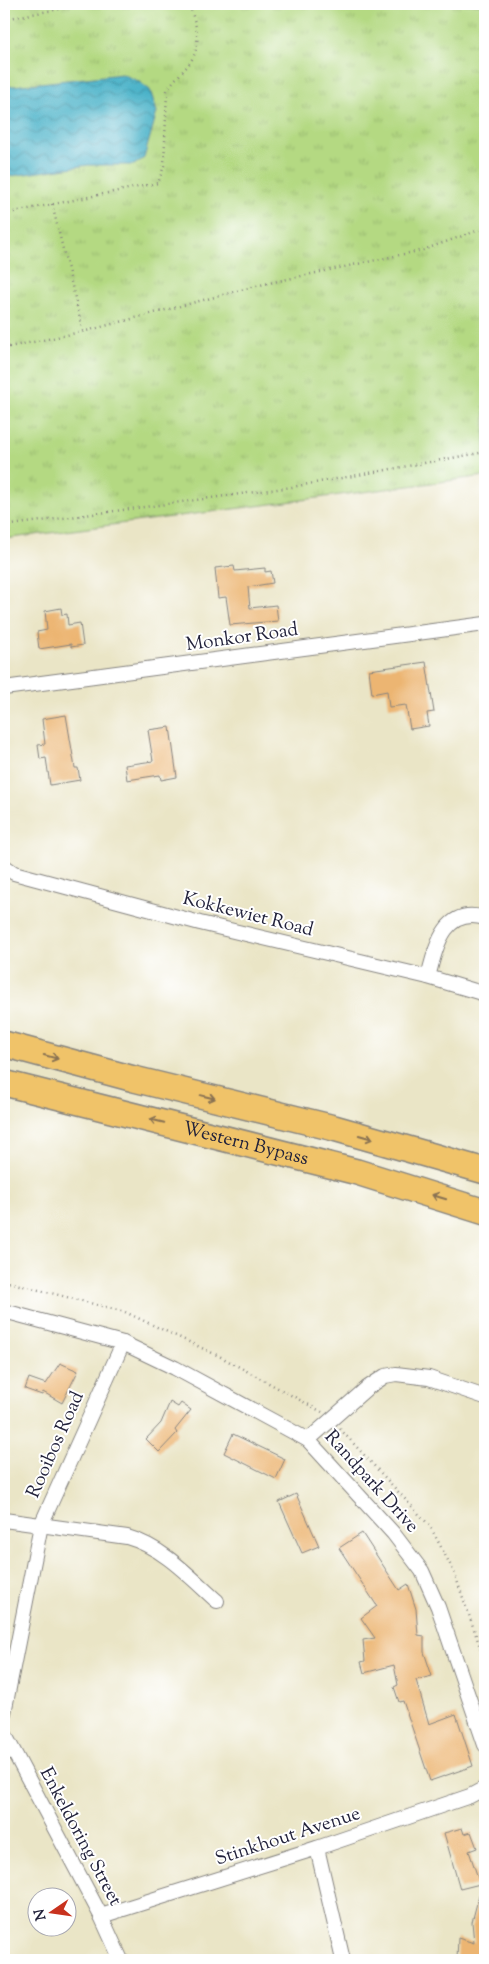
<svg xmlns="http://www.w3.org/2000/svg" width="489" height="1964" font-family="'Sorts Mill Goudy',serif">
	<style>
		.grass { fill: url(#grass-tufts); stroke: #6b7e5e }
		.water { fill: url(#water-waves); stroke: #366a82 }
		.building { fill: #ecb572 }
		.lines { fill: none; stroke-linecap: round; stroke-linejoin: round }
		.street-casing { stroke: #868480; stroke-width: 16 }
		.highway-casing { stroke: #868480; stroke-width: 28 }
		.path { stroke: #868480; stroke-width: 2.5; stroke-dasharray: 1 4; stroke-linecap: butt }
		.street { stroke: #fff; stroke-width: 14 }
		.highway { stroke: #f0c369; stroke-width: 25 }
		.oneway { stroke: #897252 }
		.labels { text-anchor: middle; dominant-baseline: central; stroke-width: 4; stroke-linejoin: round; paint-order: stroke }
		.street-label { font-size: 19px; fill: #22223b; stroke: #fff }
	</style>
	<defs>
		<pattern id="grass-tufts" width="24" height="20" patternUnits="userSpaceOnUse" patternTransform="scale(1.25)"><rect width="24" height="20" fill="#b4d982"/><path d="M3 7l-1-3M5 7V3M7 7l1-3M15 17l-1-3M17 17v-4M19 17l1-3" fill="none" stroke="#9aba71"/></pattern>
		<pattern id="water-waves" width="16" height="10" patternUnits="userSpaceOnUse" patternTransform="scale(1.25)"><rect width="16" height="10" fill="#4bb3c9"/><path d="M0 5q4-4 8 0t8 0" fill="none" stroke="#3e91a4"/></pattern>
	</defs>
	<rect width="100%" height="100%" fill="#fff"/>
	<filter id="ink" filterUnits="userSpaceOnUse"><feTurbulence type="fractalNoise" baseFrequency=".02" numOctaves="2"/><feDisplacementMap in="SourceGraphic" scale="10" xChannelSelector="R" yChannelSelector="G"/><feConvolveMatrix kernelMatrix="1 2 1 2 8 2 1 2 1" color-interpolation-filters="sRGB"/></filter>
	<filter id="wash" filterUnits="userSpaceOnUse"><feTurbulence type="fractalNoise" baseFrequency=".0096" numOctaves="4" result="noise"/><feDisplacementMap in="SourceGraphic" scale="20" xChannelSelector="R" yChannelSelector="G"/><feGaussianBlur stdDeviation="1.12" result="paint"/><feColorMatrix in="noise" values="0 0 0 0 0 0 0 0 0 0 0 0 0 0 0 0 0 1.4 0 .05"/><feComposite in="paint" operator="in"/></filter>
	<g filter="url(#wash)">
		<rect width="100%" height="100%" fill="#eae5c6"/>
		<polygon class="grass" points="4,4 485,4 485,476 4,539"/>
		<polygon class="water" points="122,74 138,81 150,90 157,112 144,158 134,165 88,165 4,177 4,87"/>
		<g id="blocks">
			<g class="building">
				<polygon points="234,566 235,571 265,568 265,572 271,571 273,583 248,587 250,608 276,605 278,621 230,625 226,597 218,598 215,568"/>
				<polygon points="61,608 62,615 67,614 68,625 80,623 83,645 71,647 71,644 39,649 37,632 47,630 45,611"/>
				<polygon points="426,662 434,712 427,713 429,726 410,729 406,705 389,707 387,691 372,694 369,670"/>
				<polygon points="66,715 75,768 78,768 80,780 50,785 46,758 40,759 38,745 45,744 42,719"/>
				<polygon points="170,727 177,777 161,780 160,775 127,780 125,765 153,761 148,730"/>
				<polygon points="60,1363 78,1371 62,1403 43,1392 42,1395 25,1389 29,1378 46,1384"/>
				<polygon points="170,1402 178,1407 181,1403 191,1410 175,1430 177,1433 159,1452 146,1439 161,1423"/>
				<polygon points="233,1434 285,1459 276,1479 224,1453"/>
				<polygon points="296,1494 319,1546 302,1553 279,1502"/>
				<polygon points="362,1533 399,1590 408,1584 416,1609 418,1635 424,1636 424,1652 432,1676 416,1680 429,1724 456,1714 473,1766 430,1781 403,1701 399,1702 394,1687 398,1685 394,1665 364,1673 361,1662 365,1661 363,1640 375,1638 361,1618 377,1606 339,1548"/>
				<polygon points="462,1828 464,1834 471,1832 477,1848 469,1851 480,1884 460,1889 444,1833"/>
				<polygon points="482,1884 485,1885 485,1960 457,1960 458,1938 474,1943 472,1922"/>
			</g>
		</g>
	</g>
	<g filter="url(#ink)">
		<use href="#blocks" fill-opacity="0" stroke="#868480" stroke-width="1"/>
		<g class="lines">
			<defs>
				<g id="street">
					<polyline points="4,688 485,624"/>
					<polyline points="4,866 14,873 200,923 428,977 485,994"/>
					<path d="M428,977C436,947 444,906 485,918"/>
					<polyline points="4,1311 123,1343 175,1368 308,1440 393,1533 422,1571 438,1607 485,1745"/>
					<polyline points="308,1440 367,1388 385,1376 396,1374 429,1378 485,1397"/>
					<path d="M4,1520L127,1537C163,1547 190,1577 217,1601"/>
					<polyline points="4,1713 41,1525 123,1343"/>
					<polyline points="4,1733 101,1916 121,1960"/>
					<polyline points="317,1848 343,1960"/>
					<polyline points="101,1916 317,1848 470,1796 485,1788"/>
				</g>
				<g id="highway">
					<polyline points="4,1044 134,1079 334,1128 485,1171"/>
					<path id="s1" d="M4,1083L357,1172L485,1212"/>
				</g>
			</defs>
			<use href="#street" class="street-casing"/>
			<use href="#highway" class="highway-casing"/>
			<g class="path">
				<polyline points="4,19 88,4"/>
				<polyline points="52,204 83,331"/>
				<path d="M4,214L158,183L164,166L167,91C173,79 184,72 191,61C203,42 195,22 189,4"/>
				<polyline points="4,348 86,331 260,285 423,250 485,228"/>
				<polyline points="4,526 292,487 485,452"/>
				<polyline points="4,1281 125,1312 221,1357 322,1412"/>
				<polyline points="340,1429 430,1526 454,1572 485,1661"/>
			</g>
			<use href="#street" class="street"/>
			<use href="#highway" class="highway"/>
		</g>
		<defs><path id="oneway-shaft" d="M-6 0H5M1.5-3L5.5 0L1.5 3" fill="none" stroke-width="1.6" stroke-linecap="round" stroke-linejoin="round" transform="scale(1.25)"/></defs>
		<g class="oneway">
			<use href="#oneway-shaft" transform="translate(51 1057) rotate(15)"/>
			<use href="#oneway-shaft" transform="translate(208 1097) rotate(14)"/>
			<use href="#oneway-shaft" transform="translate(157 1121) rotate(-166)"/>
			<use href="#oneway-shaft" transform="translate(366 1137) rotate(16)"/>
			<use href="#oneway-shaft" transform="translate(439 1197) rotate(-163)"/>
		</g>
	</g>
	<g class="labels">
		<g class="street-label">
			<text transform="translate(242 638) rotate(-8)">Monkor Road</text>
			<text transform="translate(248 915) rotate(14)">Kokkewiet Road</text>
			<text stroke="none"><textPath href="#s1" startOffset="249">Western Bypass</textPath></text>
			<text transform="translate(56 1445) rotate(-66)">Rooibos Road</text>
			<text transform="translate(371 1482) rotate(48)">Randpark Drive</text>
			<text transform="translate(80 1837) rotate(62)">Enkeldoring Street</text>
			<text transform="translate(288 1837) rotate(-18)">Stinkhout Avenue</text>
		</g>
	</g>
	<rect width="489" height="1964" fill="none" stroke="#fff" stroke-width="20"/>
	<g transform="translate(52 1912) rotate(257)"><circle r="24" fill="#ffffff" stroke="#a7a7b1"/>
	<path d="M0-4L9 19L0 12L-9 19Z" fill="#c8321e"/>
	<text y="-8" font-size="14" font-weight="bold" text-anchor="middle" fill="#22223b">N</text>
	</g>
</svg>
